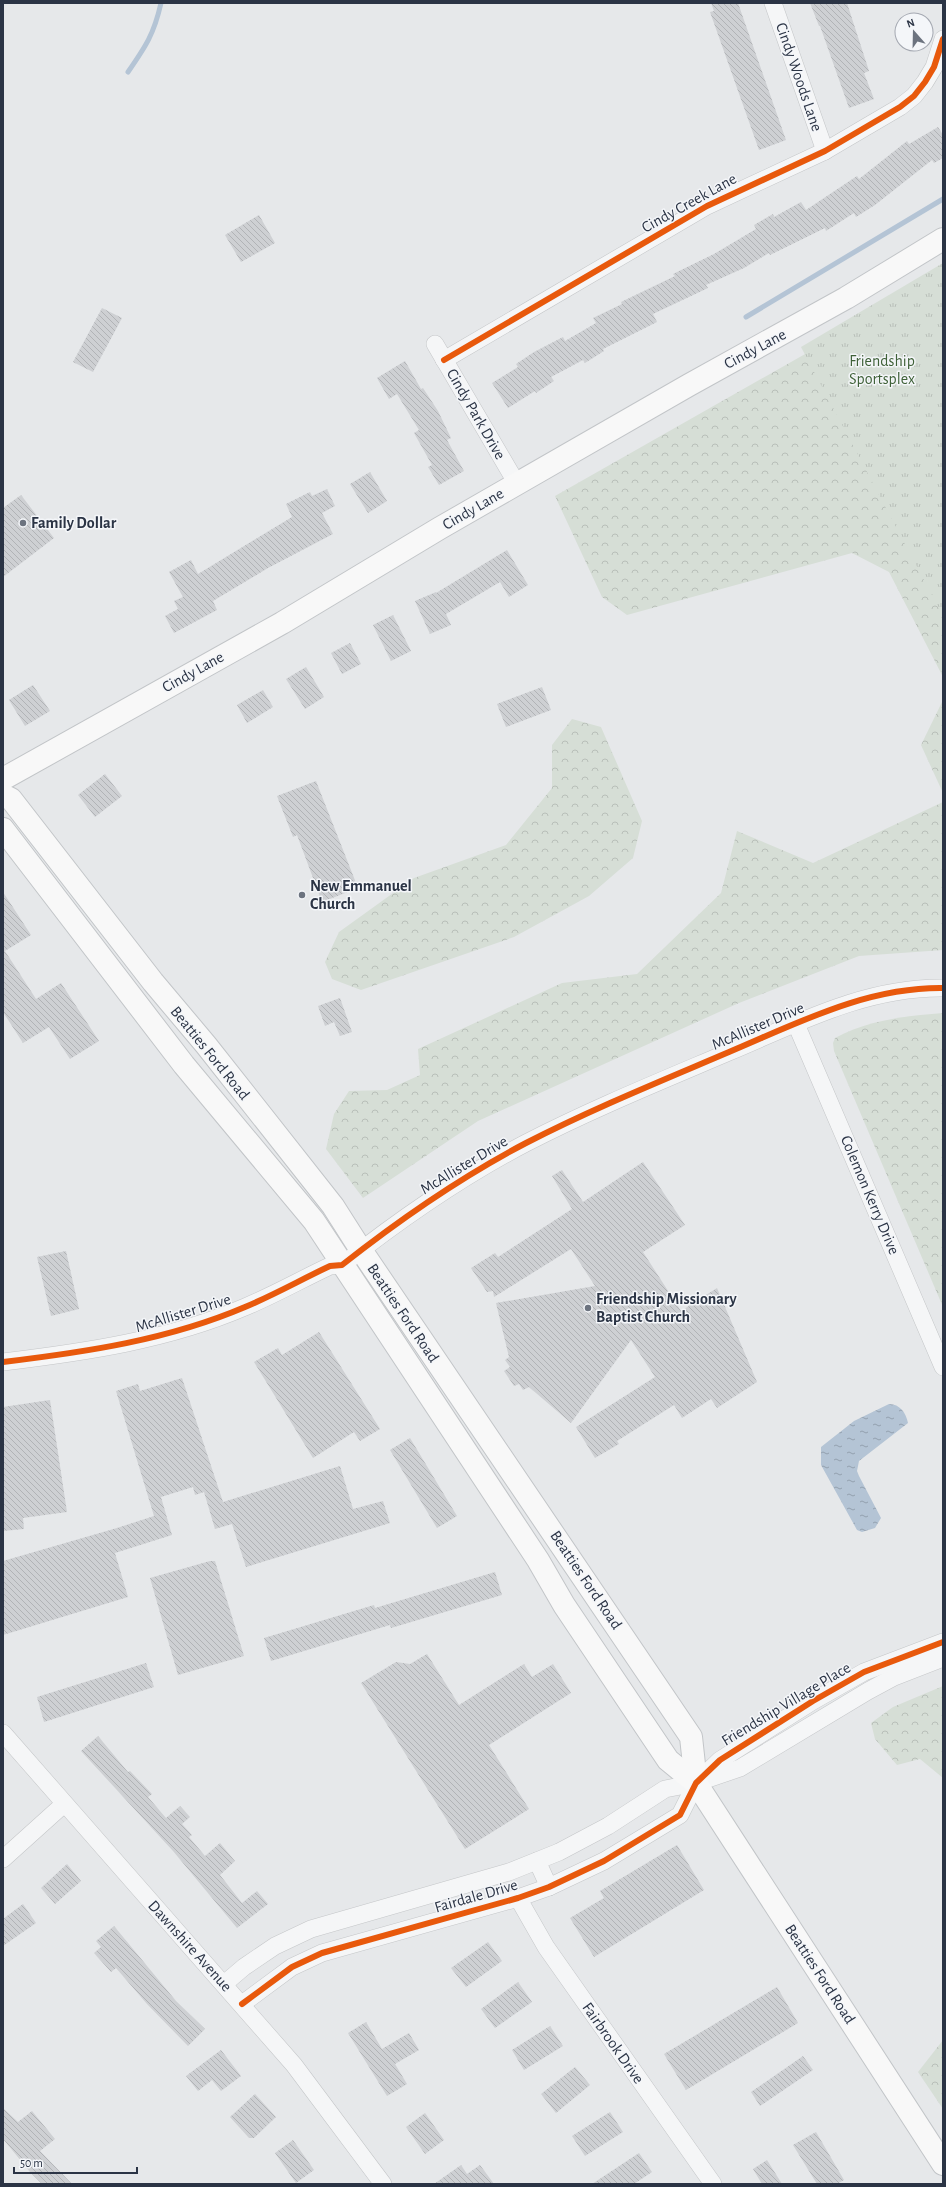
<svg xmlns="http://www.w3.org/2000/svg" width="946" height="2187" font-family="'Alegreya Sans',sans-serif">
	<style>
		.forest { fill: url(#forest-crowns) }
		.park { fill: url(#park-tufts) }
		.water { fill: url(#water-ripples) }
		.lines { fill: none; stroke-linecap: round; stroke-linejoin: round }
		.stream { stroke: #b4c4d5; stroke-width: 5 }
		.building { fill: url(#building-back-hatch) }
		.minor-casing { stroke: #c4c6c8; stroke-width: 18 }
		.major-casing { stroke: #c2c5c8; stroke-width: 24 }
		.minor { stroke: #f5f6f7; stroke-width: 17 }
		.major { stroke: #f8f8f8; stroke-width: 22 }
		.cycleway-casing { stroke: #f4f6f9; stroke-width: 8 }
		.cycleway { stroke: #e8590c; stroke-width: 6 }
		.poi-dot { fill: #6c737f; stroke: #f4f6f9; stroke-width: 1.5 }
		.labels { text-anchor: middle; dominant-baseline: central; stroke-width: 3; stroke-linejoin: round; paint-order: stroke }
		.street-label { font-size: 16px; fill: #2b3445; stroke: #f4f6f9 }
		.park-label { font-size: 16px; fill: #3f6138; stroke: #f4f6f9 }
		.poi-label { font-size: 16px; font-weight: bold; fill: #2b3445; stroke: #f4f6f9; text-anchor: start }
	</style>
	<defs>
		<pattern id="forest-crowns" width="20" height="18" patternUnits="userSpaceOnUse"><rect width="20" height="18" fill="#d6ded6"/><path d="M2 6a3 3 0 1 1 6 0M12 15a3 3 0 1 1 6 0" fill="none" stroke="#b8bfb9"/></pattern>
		<pattern id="park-tufts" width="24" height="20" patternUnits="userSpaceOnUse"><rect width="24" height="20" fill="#d6ded6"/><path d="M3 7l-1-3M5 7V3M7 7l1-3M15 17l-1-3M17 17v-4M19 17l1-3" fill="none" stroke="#b8bfb9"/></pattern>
		<pattern id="water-ripples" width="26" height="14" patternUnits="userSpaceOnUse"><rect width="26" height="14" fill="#b4c4d5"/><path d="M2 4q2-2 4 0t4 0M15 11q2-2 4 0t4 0" fill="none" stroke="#93a0af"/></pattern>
		<pattern id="building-back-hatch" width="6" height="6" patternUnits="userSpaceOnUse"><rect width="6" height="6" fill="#ced0d3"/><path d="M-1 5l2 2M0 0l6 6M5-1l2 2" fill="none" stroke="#b1b3b6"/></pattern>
	</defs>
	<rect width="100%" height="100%" fill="#e6e8ea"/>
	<g class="forest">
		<polygon points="828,341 943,523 943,677 889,572 852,553 627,615 602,597 555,496"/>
		<polygon points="943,700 943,793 921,745"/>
		<polygon points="572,719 601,727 642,821 633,858 589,896 514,937 361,990 332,979 325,962 339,932 414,878 506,845 552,788 552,745"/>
		<polygon points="943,802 943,950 859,956 739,1003 478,1121 363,1198 326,1149 334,1114 349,1091 387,1090 420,1075 418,1049 562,983 637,974 721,893 737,831 813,863"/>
		<path d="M943,1013V1307L834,1051L833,1043L835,1038C868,1020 906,1016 943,1013Z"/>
		<polygon points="943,1686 943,1778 920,1759 897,1765 875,1739 871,1723 893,1707"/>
		<polygon points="943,2040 943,2109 918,2072"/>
	</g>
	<polygon class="park" points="943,263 943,616 801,347"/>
	<path class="water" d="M889,1404C900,1404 906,1413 908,1423L859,1461L857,1471L859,1476L881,1518L875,1528L862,1532L857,1530L821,1465V1447L854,1421Z"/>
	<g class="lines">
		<g class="stream">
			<path d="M128,72C146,46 154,34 161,3"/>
			<polyline points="746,317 943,199"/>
		</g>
	</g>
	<g class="building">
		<polygon points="711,3 738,3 786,140 759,150 710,12 714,11"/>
		<polygon points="810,3 847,3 869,71 864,73 874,99 849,108 820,26 819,26"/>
		<polygon points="938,127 943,135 943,158 934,163 932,160 875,205 856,217 854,213 826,231 825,228 770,255 769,253 744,268 706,285 708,288 653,314 657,322 603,349 604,351 585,363 583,360 551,377 554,381 536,393 535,391 508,408 492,383 518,367 516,364 534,352 563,337 565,341 596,323 593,318 622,304 621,302 675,276 673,274 714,254 756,229 754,225 773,214 774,217 801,202 806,210 857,176 859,179 907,141 909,144"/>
		<polygon points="259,215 275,243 241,262 225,235"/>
		<polygon points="102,308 122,318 93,372 73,362"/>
		<polygon points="405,361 421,389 423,388 438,411 451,438 447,440 464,471 439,485 428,467 432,465 414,433 419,430 397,394 389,399 377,378"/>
		<polygon points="370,472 387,501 368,513 350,484"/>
		<polygon points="327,489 335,506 322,513 333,534 268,568 213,601 217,610 174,633 165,616 178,609 174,601 183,597 169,572 191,560 198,574 292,517 286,504 310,492 312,496"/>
		<polygon points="21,495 54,538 3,577 3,508"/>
		<polygon points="507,550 528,585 509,597 500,582 446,614 451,625 430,634 415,601 436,592 436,593"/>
		<polygon points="393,615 411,651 391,661 373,625"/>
		<polygon points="350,643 361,664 342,674 331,653"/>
		<polygon points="306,667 324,697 305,709 286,679"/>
		<polygon points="33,685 50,711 25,726 9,700"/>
		<polygon points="542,687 551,710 506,727 497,704"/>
		<polygon points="263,690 273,707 247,723 237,705"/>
		<polygon points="105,774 122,796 95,817 78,795"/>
		<polygon points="316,781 358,888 322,902 297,835 293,837 277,796"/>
		<polygon points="3,892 31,935 5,951 36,999 61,983 99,1041 70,1059 49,1027 23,1043 3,1012"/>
		<polygon points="340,998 352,1032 340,1036 334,1022 325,1026 318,1006"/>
		<polygon points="643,1162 685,1225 643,1252 681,1311 717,1288 757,1382 717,1408 711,1399 682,1418 674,1405 617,1441 619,1444 595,1458 576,1427 655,1377 631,1340 571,1423 529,1387 523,1390 519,1384 514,1386 504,1371 510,1367 505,1360 509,1357 496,1303 595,1286 571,1249 494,1297 493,1291 487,1292 471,1268 495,1253 498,1257 572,1209 552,1176 562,1170 583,1202"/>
		<polygon points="66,1251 79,1309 51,1316 37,1257"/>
		<polygon points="319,1332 380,1429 360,1441 354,1432 313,1458 254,1362 278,1348 282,1355"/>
		<polygon points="182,1378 223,1502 340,1466 353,1509 383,1501 390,1523 246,1567 232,1524 215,1529 204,1492 195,1495 193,1487 161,1497 172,1535 115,1553 128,1597 3,1635 3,1561 117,1528 154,1516 116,1391 138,1384 140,1391"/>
		<polygon points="50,1400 67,1512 23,1518 24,1529 3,1531 3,1407"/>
		<polygon points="410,1438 457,1516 437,1528 390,1450"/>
		<polygon points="210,1561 215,1561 244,1656 178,1675 150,1578"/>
		<polygon points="495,1572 502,1595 391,1628 390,1625 271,1661 264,1638 374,1605 375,1608"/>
		<polygon points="427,1654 459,1705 524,1664 532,1677 553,1664 571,1693 489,1745 529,1809 465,1849 361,1683 396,1662 410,1664"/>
		<polygon points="146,1663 154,1687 44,1722 37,1697"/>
		<polygon points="98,1736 128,1772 130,1771 152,1794 148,1797 166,1818 180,1806 190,1817 182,1824 192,1835 189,1837 205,1856 220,1843 235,1861 220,1875 242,1903 257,1891 268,1904 237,1928 173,1851 81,1751"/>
		<polygon points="677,1845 704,1890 594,1957 570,1918 604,1898 600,1891"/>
		<polygon points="67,1864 81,1881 55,1904 41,1888"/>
		<polygon points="23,1904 36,1923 3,1946 3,1919"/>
		<polygon points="114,1926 176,2001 205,2029 188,2046 147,2004 116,1968 111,1972 94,1953 101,1947 96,1941"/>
		<polygon points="488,1942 502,1961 466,1987 451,1968"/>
		<polygon points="518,1982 532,2002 495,2028 481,2009"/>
		<polygon points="777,1987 798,2023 686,2090 664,2054"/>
		<polygon points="366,2022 382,2049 409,2033 419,2050 395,2064 407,2084 387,2096 348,2033"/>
		<polygon points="550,2026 563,2046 524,2070 512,2050"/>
		<polygon points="221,2050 241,2076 221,2091 212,2080 198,2091 186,2076"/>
		<polygon points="803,2056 813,2070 760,2106 751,2092"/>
		<polygon points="575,2067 590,2085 556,2113 541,2094"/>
		<polygon points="255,2094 276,2117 254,2138 249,2138 230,2117"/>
		<polygon points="3,2108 18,2122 32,2111 55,2139 40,2151 72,2184 42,2184 31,2173 3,2139"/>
		<polygon points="610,2112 623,2132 585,2156 572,2136"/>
		<polygon points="425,2113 444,2140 425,2154 406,2127"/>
		<polygon points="816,2132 844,2180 837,2184 817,2184 793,2145"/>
		<polygon points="293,2140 314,2170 296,2183 275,2153"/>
		<polygon points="639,2153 652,2172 634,2184 592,2184"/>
		<polygon points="767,2160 782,2184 762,2184 753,2169"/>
		<polygon points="461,2165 467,2174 480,2165 494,2184 434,2184"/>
	</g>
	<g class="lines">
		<defs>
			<g id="minor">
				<polyline points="773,3 825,151"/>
				<polyline points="435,344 517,484"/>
				<polyline points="444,360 707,206 825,151 900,107 914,96 925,82 934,67 943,39"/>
				<polyline points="796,1024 943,1367"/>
				<path d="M3,1362C86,1352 168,1340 245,1307C274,1295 302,1279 330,1266L342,1265C399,1220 461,1177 526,1143C592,1109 661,1081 729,1052C798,1023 866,987 943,988"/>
				<polyline points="3,1733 294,2065 383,2184"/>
				<polyline points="3,1859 64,1804"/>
				<polyline points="537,1861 549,1887"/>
				<polyline points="518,1898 546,1947 713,2184"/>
				<polyline points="224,1984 244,1967 275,1946 311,1929 509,1872 559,1852 608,1826 665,1789 696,1783 740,1768 868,1691 894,1677 943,1658"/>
				<polyline points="242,2004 292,1967 322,1953 518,1898 549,1887 604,1861 680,1815 696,1783 720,1760 813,1701 864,1672 943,1642"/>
			</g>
			<g id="major">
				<polyline points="3,779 282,623 440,528 689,385 846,298 943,239"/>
				<polyline points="3,795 11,799 153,982 206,1045 333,1206 361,1250 691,1737 696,1783"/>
				<polyline points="3,829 184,1065 314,1221 538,1560 564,1605 668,1760 696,1783 943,2164"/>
			</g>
		</defs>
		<use href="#minor" class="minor-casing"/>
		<use href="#major" class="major-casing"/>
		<use href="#minor" class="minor"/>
		<use href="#major" class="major"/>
		<defs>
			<g id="cycleway">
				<polyline points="444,360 707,206 825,151 900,107 914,96 925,82 934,67 943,39"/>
				<path d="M3,1362C86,1352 168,1340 245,1307C274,1295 302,1279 330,1266L342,1265C399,1220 461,1177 526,1143C592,1109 661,1081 729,1052C798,1023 866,987 943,988"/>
				<polyline points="242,2004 292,1967 322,1953 518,1898 549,1887 604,1861 680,1815 696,1783 720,1760 813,1701 864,1672 943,1642"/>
			</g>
		</defs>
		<use href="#cycleway" class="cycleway-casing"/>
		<use href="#cycleway" class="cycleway"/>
	</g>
	<g class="poi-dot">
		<circle cx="23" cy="523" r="4"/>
		<circle cx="302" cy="895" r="4"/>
		<circle cx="588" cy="1308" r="4"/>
	</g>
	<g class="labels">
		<g class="street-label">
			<text transform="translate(799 77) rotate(71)">Cindy Woods Lane</text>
			<text transform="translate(689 203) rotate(-29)">Cindy Creek Lane</text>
			<text transform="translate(755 349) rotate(-28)">Cindy Lane</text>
			<text transform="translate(476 414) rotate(60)">Cindy Park Drive</text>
			<text transform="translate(473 509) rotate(-30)">Cindy Lane</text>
			<text transform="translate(193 672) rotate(-29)">Cindy Lane</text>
			<text transform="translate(758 1026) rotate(-23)">McAllister Drive</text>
			<text transform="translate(210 1053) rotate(51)">Beatties Ford Road</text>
			<text transform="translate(464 1165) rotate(-31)">McAllister Drive</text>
			<text transform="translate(870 1195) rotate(67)">Colemon Kerry Drive</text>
			<text transform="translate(183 1313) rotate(-17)">McAllister Drive</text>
			<text transform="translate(403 1313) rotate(56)">Beatties Ford Road</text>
			<text transform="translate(586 1580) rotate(56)">Beatties Ford Road</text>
			<text transform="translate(786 1704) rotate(-31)">Friendship Village Place</text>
			<text transform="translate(476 1896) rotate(-16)">Fairdale Drive</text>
			<text transform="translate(190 1946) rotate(48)">Dawnshire Avenue</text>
			<text transform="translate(820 1974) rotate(57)">Beatties Ford Road</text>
			<text transform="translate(613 2043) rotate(55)">Fairbrook Drive</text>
		</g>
		<g class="park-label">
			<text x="882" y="361">Friendship<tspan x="882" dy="18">Sportsplex</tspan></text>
		</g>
		<g class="poi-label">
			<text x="31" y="523">Family Dollar</text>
			<text x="310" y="886">New Emmanuel<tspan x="310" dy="18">Church</tspan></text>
			<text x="596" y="1299">Friendship Missionary<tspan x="596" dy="18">Baptist Church</tspan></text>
		</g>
	</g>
	<rect width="946" height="2187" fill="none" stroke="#2b3445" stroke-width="8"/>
	<g transform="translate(914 32) rotate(340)"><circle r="19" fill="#f4f6f9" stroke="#a4a8b1"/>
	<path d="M0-3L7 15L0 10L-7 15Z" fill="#6c737f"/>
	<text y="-6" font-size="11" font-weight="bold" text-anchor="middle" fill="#2b3445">N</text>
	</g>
	<path d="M14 2167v6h123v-6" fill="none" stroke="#2b3445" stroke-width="2"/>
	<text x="20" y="2167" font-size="12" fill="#2b3445" stroke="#f4f6f9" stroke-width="3" paint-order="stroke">50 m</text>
</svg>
